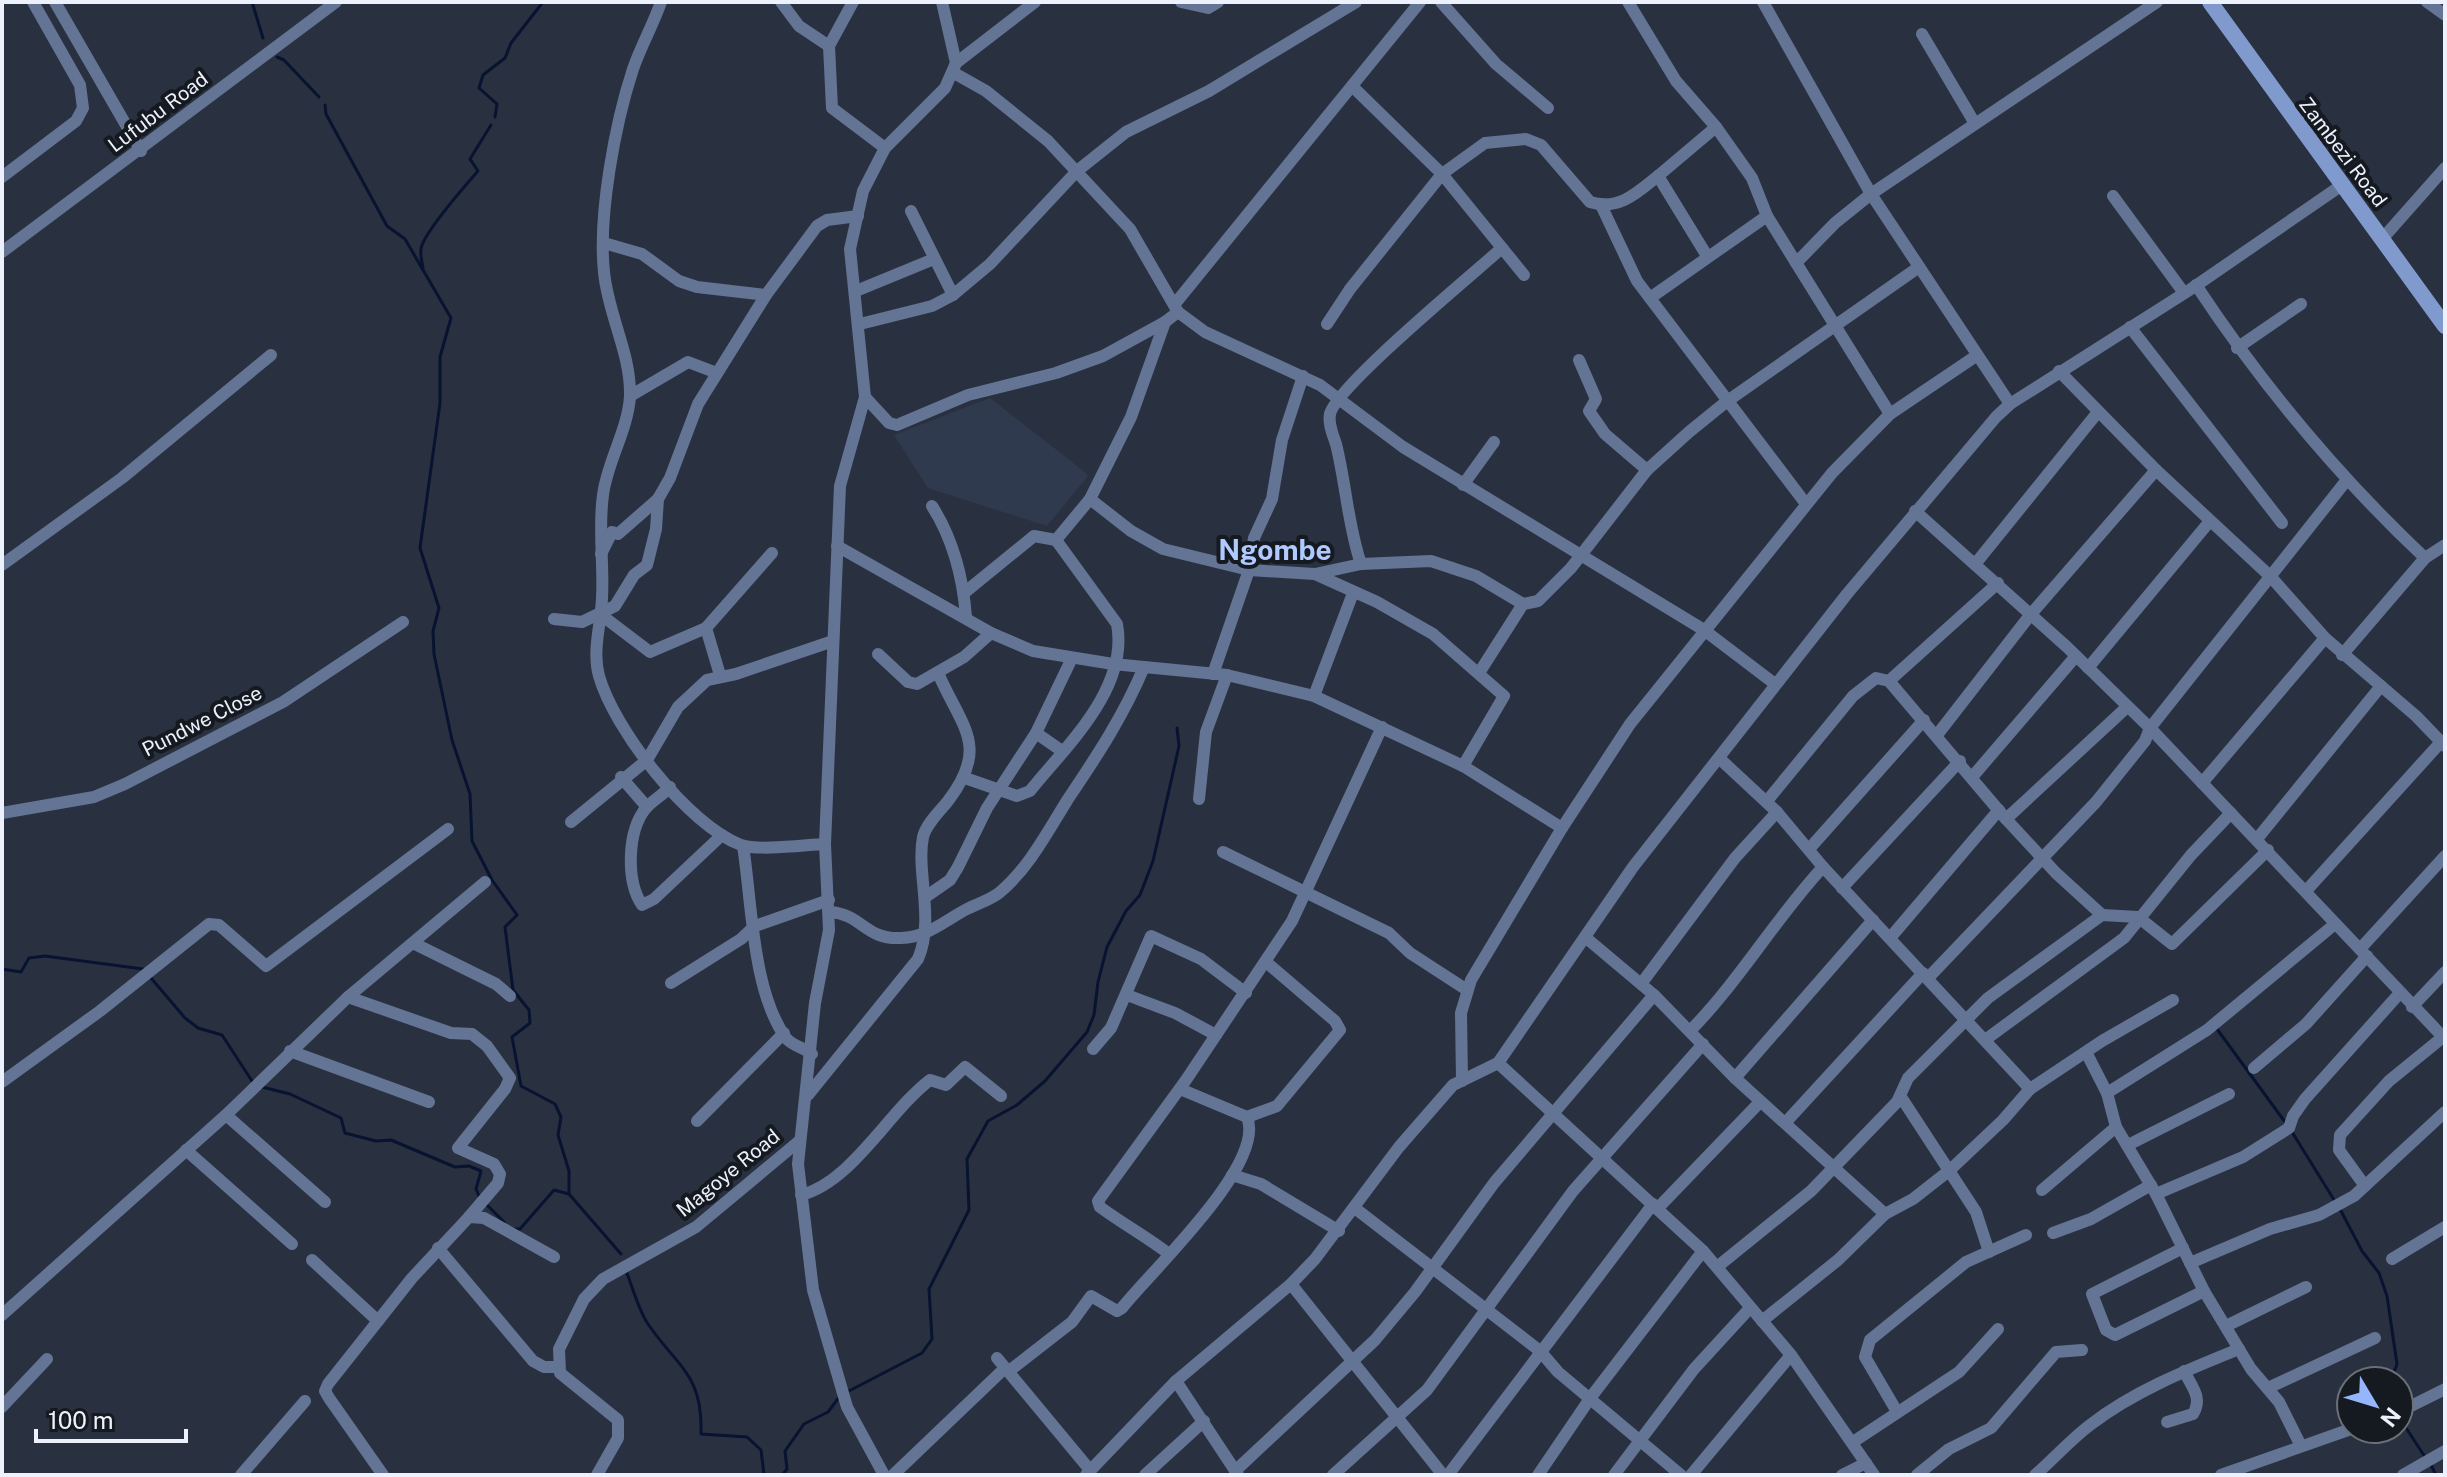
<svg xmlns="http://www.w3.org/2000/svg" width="2447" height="1477" font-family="'Public Sans',sans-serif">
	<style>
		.built { fill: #303a4f }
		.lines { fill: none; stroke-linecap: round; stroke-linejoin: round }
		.stream { stroke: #071330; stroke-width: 3 }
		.minor { stroke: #647495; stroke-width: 12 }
		.secondary { stroke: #819ace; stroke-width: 16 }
		.labels { text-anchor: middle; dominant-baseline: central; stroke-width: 8; stroke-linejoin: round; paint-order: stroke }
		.street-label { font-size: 20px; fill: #ecf1fc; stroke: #151920 }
		.district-label { font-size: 28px; font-weight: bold; fill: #b0caff; stroke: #151920 }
	</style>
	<rect width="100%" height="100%" fill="#293140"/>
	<polygon class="built" points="990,398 1086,473 1088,476 1047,526 928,488 894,435"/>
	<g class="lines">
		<g class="stream">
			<polyline points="252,2 263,38"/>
			<polyline points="277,57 284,60 319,97"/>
			<polyline points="325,105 326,114 387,226 405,239 451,318 440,357 440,403 420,548 439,608 433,631 434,654 452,740 470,794 472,841 492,880 517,915 505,927 513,990 529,1010 530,1023 512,1037 521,1086 555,1104 561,1117 558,1135 569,1171 569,1194 621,1254"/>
			<polyline points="495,117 497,104 479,88 483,75 505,58 511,43 543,2"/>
			<path d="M423,268C422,262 420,255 421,249C423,233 465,186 478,171L470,159L491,125"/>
			<polyline points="2,969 21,972 29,958 45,956 143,969"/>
			<polyline points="151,978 185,1018 198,1028 222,1035 252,1081"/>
			<polyline points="2217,1029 2285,1122"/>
			<polyline points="262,1087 290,1094 341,1118 345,1133 376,1141 391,1140 455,1167 469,1166 481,1171 476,1189 479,1196"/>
			<polyline points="2292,1132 2336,1203"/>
			<polyline points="485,1203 505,1223"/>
			<polyline points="2340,1209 2362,1251 2379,1273 2387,1296 2397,1364 2391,1381"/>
			<polyline points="515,1229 520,1229 554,1190 569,1194"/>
			<path d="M626,1271C633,1288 638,1309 648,1324C678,1368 703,1374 701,1434L747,1437L761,1450L764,1475"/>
			<polyline points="847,1392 922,1353 932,1339 929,1289 969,1210 967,1159 988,1121 1017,1105 1045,1081 1087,1032 1094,1015 1098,982 1107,947 1126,911 1140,895 1153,861 1179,746 1177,728"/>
			<polyline points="2399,1417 2425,1457"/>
			<polyline points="2430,1463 2436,1475"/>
			<polyline points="782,1475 787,1469 785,1451 804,1424 828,1412 840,1396"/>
		</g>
		<g class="minor">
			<polyline points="55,2 141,151"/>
			<path d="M661,2C653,25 641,46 633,69C615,124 598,215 604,272C608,315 631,353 630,396C628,430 607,462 603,495C598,530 604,564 602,598C601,625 592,650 599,676C614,729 688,825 741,845C759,851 804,845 825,844"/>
			<polyline points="781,2 799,26 829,46"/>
			<polyline points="853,2 829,46 832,108 885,148"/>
			<polyline points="942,2 956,63"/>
			<polyline points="1181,2 1208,8 1218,2"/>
			<polyline points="1441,2 1496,64 1548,108"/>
			<polyline points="1628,2 1676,81 1716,127 1752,178 1767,216 1890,414"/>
			<polyline points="1763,2 1871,194 2010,404"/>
			<polyline points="2427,2 2445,15"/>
			<polyline points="1922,34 1974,122"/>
			<polyline points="954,73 986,91 1048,141 1130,229 1178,312 1205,332 1320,385 1403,447 1704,630 1775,684"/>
			<polyline points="1352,86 1442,174 1524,275"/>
			<polyline points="2,177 76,121 83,108 80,85 33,2"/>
			<polyline points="2113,196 2184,293"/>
			<polyline points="1601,205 1637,281 1806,504"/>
			<polyline points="911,211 953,295"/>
			<polyline points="2383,238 2445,168"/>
			<polyline points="604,243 642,254 679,281 697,287 766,295 817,226 827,220 858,216"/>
			<polyline points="2,252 336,2"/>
			<polyline points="1707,256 1658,176 1716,127"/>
			<polyline points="1796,263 1835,223 1871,194 2157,2"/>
			<path d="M2196,285C2262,385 2338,476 2425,558"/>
			<polyline points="856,291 934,259"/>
			<polyline points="1650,298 1767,216"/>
			<polyline points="1174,305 1420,2"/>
			<polyline points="1178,312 1165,322 1131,417 1090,499 1131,531 1163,549 1249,570 1315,574 1377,602 1433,634 1504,696 1463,766"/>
			<polyline points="860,324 932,306 953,295 990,264 1077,171 1126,132 1209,91 1356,2"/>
			<path d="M1327,324L1350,289L1442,174L1485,143L1526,139L1541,145L1590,202C1619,211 1637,193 1658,176"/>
			<polyline points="2130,327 2282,523"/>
			<polyline points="2237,348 2301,304"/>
			<polyline points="1579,360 1596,399 1589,411 1605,434 1647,470"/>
			<polyline points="2059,371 2156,470 2271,577 2325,638 2416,716 2445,746"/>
			<polyline points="630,396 688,362 717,373"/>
			<polyline points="865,397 889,423 897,425 968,395 1056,373 1103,356 1165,322"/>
			<polyline points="1463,485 1494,442"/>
			<path d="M932,506C953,539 963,578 966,617"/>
			<polyline points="1915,511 2067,647 2150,728 2445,1039"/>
			<polyline points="837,546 991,633 1033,651 1113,664 1227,675 1314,696 1463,766 1562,828"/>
			<polyline points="601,554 612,532 618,534 658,499"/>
			<polyline points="1976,563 2098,412"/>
			<path d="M1361,564C1348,526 1346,484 1336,444C1333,435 1328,424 1330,414C1336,387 1473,274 1502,248"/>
			<polyline points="2,565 122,478 271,355"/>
			<polyline points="1315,574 1361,564 1431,561 1476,576 1523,604 1538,601 1571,568 1647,470 1689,432 1726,402 1919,267"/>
			<polyline points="964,593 1034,536 1056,540 1090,499"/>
			<polyline points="600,614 650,652 706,628"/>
			<polyline points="554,619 582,622 615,606 634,575 647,565 656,529 658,499 670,478 698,404 766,295"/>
			<polyline points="878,654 908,682 917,684 964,657 991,633"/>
			<polyline points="2342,655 2425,558 2445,545"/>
			<polyline points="2088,668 2210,521"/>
			<polyline points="1479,673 1523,604"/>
			<polyline points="1213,674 1249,570 1254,538 1272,499 1282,440 1303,376"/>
			<polyline points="720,675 706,628 772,553"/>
			<polyline points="1889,681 1998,583"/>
			<polyline points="1314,696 1353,593"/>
			<polyline points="1036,733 1062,751"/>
			<polyline points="1937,735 2031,614 2156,470"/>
			<polyline points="1719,758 1777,812 1823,867 2030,1089"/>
			<polyline points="1973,776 2076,656"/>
			<polyline points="621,777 647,807"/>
			<path d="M965,778L1017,796L1030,791C1066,746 1129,689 1117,624L1056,540"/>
			<polyline points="2202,783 2325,638"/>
			<path d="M670,787C663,795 653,800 646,808C627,831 626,881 642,905L654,899L722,835"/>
			<polyline points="1199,799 1206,732 1227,675"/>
			<polyline points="1767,801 1853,696 1876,678 1889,681 2006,819 2127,707"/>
			<polyline points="2,813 94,797 125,784 283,702 403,622"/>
			<polyline points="2006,819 2056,873 2102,915"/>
			<polyline points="571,822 647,760 678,707 707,680 736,674 833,641"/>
			<polyline points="2257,839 2381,686"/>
			<path d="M743,846C752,902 752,991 786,1038C791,1045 804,1048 812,1054"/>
			<polyline points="1810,848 1924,720"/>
			<polyline points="1223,852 1389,933 1410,953 1467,990"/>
			<polyline points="1842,888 1960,761"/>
			<polyline points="2306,891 2441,742"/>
			<polyline points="927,896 950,880 958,867 987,808 1036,733 1072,658"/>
			<path d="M830,912C862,914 865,940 901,938C928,937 944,921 967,909C977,904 990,900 999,893C1029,868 1048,831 1068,799C1097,756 1124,715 1144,667"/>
			<polyline points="1585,937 1654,995 1735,1078 1885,1214"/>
			<polyline points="1890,938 1999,810"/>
			<polyline points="413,943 496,984 510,996"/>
			<polyline points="2360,949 2445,856"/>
			<polyline points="1928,978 2096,802 2145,741 2150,728 2346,481"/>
			<polyline points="671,983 741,939 755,926 829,900"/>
			<polyline points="1641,984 1735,858 1777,812"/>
			<polyline points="1127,995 1175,1013 1216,1035"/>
			<polyline points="348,997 451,1033 472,1034 487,1046 510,1078 505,1089 458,1148 494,1164 500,1174 498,1183 469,1217"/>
			<polyline points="2412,1007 2445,972"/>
			<path d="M1690,1031C1740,980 1775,919 1823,867"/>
			<polyline points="1985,1040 2124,938 2191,855 2231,813"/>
			<polyline points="1093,1049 1111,1028 1151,936 1201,959 1246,993"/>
			<polyline points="290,1051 429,1102"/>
			<polyline points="2086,1052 2107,1093 2116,1127 2156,1194 2204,1291 2251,1369 2279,1402 2300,1444"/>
			<polyline points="1498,1063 1703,1251 1791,1355 1874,1475"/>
			<polyline points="2254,1068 2306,1024 2367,956"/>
			<polyline points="1735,1078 1873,920"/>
			<polyline points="1462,1081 1461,1013 1471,980 1562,828 1630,724 1832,473 1890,414 1976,356"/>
			<polyline points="2,1082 100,1011 209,924 219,925 266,966 448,829"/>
			<polyline points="2107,1093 2207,1030 2335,924"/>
			<path d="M808,1095L918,959C935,919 916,873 923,837C926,824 940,811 948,801C990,746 962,728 938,673"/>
			<polyline points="1901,1097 1976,1212 1989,1252"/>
			<polyline points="226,1115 325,1202"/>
			<polyline points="1247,1117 1277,1106 1340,1030 1335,1021 1266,962"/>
			<polyline points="697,1121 784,1033"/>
			<polyline points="1786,1122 1923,973"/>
			<polyline points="2128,1145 2229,1094"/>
			<polyline points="186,1150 292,1244"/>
			<polyline points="1232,1175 1261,1184 1339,1231"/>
			<polyline points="2365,1186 2339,1150 2340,1135 2389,1081 2443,1037"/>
			<polyline points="2042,1190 2116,1127"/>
			<polyline points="2156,1194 2243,1157 2289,1128 2293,1116 2305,1099 2399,994"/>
			<path d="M801,1195C852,1182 888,1112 930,1080L946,1085L965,1067L1001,1096"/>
			<polyline points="1356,1209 1540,1351 1558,1372 1681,1475"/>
			<polyline points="1657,1209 1760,1102"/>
			<polyline points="2053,1233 2091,1219 2151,1185"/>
			<polyline points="438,1248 533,1361 544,1367 559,1367"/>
			<polyline points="2183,1248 2092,1294 2106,1330 2115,1335 2204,1291"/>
			<path d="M1169,1254C1147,1237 1123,1224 1100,1207L1098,1201L1186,1080L1292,921L1382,727"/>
			<polyline points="2392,1259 2445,1227"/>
			<polyline points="312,1260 378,1321"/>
			<polyline points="2190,1263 2270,1229 2319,1215 2354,1196 2445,1112"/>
			<polyline points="1717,1267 1811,1191 1897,1102 1908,1078 1988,998 2102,915 2138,917 2172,944 2268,850"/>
			<polyline points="1291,1284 1443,1475"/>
			<polyline points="2,1315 226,1115 348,997 485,882"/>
			<polyline points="1762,1321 1838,1260 1885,1214 1913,1199 1950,1170 2003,1120 2030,1089 2102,1041 2173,1000"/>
			<polyline points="2226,1326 2306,1287"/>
			<polyline points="997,1358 1090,1470"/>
			<path d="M1009,1371L1072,1322L1091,1296L1117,1311L1122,1308C1150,1272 1267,1164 1247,1117L1180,1089"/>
			<polyline points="1176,1381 1238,1475"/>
			<polyline points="2268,1388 2375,1338"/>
			<polyline points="2,1407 47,1359"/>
			<polyline points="1896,1410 1865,1357 1870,1340 1966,1262 2026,1235"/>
			<polyline points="2399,1412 2445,1389"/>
			<path d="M2167,1422L2193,1414C2203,1398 2192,1387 2184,1371"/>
			<polyline points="1853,1442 1959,1372 1998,1329"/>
			<polyline points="1235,1471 1375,1340 1415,1292 1494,1183 1654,995"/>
			<polyline points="241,1475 305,1401"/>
			<polyline points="383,1475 329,1398 325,1391 328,1384 412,1278 469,1217 484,1218 554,1257"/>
			<polyline points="597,1475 618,1438 618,1420 560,1373 559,1349 584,1299 603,1279 696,1227 798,1142"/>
			<polyline points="884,1475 847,1407 813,1290 798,1164 815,1003 829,930 825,844 840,486 865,397 850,249 863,191 885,148 945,88 956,63 1035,2"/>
			<polyline points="893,1475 1005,1368"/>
			<polyline points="1086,1475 1176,1381 1291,1284 1315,1259 1399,1147 1453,1085 1498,1063 1633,867 1847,594 1996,417 2010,404 2191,289 2342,185"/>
			<polyline points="1145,1475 1204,1421"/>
			<polyline points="1333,1475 1427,1390 1573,1191 1703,1044"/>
			<polyline points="1448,1475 1653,1204"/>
			<polyline points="1538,1475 1591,1397 1703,1251"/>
			<polyline points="1614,1475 1694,1369 1750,1308"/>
			<polyline points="1691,1475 1791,1355"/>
			<polyline points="1842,1475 1866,1463"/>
			<polyline points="1917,1475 1949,1449 1991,1428 2056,1352 2082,1350"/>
			<path d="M2035,1475C2054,1459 2070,1440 2090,1425C2134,1391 2187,1370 2239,1349"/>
			<polyline points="2221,1475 2351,1429"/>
			<polyline points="2403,1475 2445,1451"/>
		</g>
		<polyline class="secondary" points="2210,2 2445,326"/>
	</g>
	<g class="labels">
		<g class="street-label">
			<text transform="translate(158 112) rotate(-37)">Lufubu Road</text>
			<text transform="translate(2343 152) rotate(53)">Zambezi Road</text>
			<text transform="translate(202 721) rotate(-27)">Pundwe Close</text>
			<text transform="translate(728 1173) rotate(-39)">Magoye Road</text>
		</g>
		<g class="district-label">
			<text x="1275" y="549">Ngombe</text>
		</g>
	</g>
	<rect width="2447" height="1477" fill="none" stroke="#ecf1fc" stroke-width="8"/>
	<g transform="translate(2375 1405) rotate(128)"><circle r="38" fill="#151920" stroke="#6b6f78" stroke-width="2"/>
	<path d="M0-6L14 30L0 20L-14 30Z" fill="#95b6fd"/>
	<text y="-12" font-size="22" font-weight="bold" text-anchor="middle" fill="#ecf1fc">N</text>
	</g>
	<path d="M36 1429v12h150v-12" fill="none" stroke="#ecf1fc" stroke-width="4"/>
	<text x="48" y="1429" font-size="24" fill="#ecf1fc" stroke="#151920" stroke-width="6" paint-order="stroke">100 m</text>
</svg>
